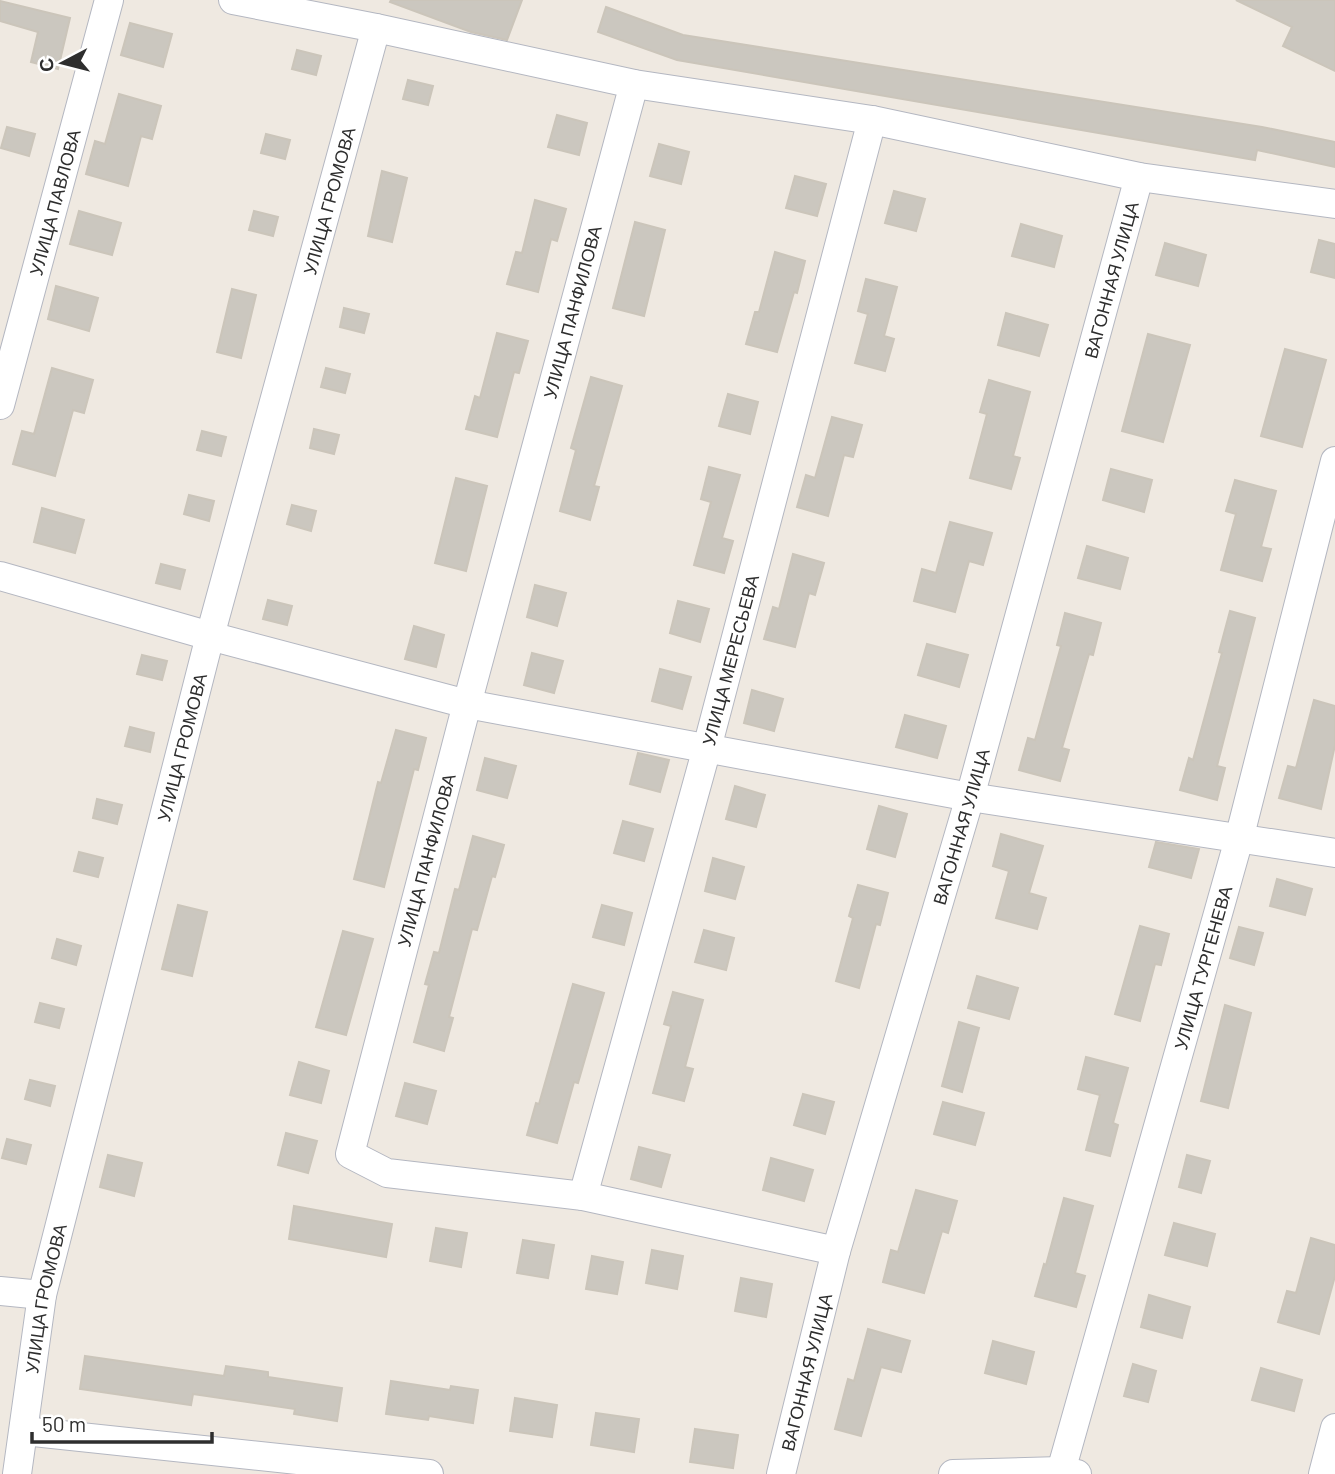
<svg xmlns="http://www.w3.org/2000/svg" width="1335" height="1474" font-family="Barlow,sans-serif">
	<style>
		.building { fill: #cbc7bf; stroke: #cbc5ba; stroke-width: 2 }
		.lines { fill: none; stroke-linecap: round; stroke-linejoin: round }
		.street-casing { stroke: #b4b7c1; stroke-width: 30 }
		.street { stroke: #fff; stroke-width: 28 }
		.labels { text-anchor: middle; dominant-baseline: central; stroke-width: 7; stroke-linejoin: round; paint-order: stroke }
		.street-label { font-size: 18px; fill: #2e2e2e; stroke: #fff }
	</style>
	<rect width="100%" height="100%" fill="#efe9e1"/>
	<g class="building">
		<polygon points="391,0 522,0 507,40 471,32 390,2"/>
		<polygon points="1236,0 1335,0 1335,71 1283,46 1292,27"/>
		<polygon points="0,1 70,18 58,69 31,62 38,32 0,21"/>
		<polygon points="606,7 683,35 1262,127 1335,142 1335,167 1257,150 1255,160 677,60 598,32"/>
		<polygon points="130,23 172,34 163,67 121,55"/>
		<polygon points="297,50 321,56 316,75 292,69"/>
		<polygon points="408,80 433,86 428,105 403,99"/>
		<polygon points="119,94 161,106 152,139 141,136 128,186 86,174 95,141 105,144"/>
		<polygon points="557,115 587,123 579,155 548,147"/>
		<polygon points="7,127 35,134 29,156 1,148"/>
		<polygon points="266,134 290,140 285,159 261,153"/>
		<polygon points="659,144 689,152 681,184 650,176"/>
		<polygon points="382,171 407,178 392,242 368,236"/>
		<polygon points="795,176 826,184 817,216 786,208"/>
		<polygon points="894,191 925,199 916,231 885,223"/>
		<polygon points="535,200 566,209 557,241 551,239 538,292 507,284 516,252 522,253"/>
		<polygon points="79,211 121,223 112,255 70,244"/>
		<polygon points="254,211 278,217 273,236 249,230"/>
		<polygon points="635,222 665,230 644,316 613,308"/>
		<polygon points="1021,224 1062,236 1054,267 1012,256"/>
		<polygon points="1319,240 1335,244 1335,278 1311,272"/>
		<polygon points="1165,243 1206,255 1198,286 1156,275"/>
		<polygon points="775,252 805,261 797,293 794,292 777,352 746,344 755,312 759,312"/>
		<polygon points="866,279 897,287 884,336 894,339 885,371 855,363 868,314 858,311"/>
		<polygon points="56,286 98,298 89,331 48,319"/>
		<polygon points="232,289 256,295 241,358 217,352"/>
		<polygon points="344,308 369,314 364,333 340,327"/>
		<polygon points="1006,313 1048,325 1039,356 998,345"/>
		<polygon points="497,333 528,341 519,373 514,372 497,437 466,429 475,396 480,398"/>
		<polygon points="1148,334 1190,345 1163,442 1122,431"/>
		<polygon points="1285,349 1326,360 1302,447 1261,436"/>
		<polygon points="52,368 93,380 84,413 73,410 55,476 13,464 22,431 34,434"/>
		<polygon points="326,368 350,374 345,393 321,387"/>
		<polygon points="591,377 622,386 594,486 599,487 590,520 560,511 576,450 571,448"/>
		<polygon points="989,380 1030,392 1013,456 1020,458 1011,489 970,478 987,414 980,412"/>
		<polygon points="728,394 758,402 750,434 719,426"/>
		<polygon points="832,417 862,425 853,457 844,455 828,516 797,507 806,475 815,478"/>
		<polygon points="314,429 339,435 334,454 310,448"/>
		<polygon points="202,431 226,437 221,456 197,450"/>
		<polygon points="709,467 740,475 722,538 733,541 724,573 694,565 711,502 701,499"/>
		<polygon points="1111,469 1152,480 1144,512 1103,500"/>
		<polygon points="456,478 487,486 466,571 435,563"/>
		<polygon points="1235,480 1276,491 1261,547 1271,549 1262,581 1221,570 1236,514 1226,511"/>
		<polygon points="189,495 214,501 209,521 184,514"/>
		<polygon points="292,505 316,511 311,531 287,524"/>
		<polygon points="42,508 84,520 75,553 34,542"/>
		<polygon points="950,522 992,533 983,565 969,561 955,612 914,601 922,569 936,573"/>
		<polygon points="1087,546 1128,558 1120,589 1078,578"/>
		<polygon points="793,554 824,563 815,595 809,593 795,647 764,639 773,607 779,609"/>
		<polygon points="161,564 185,570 180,589 156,583"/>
		<polygon points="535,585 566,593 557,626 527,617"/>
		<polygon points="268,600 292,606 287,625 263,619"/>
		<polygon points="678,601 709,609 700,642 670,633"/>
		<polygon points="1230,611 1255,618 1217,766 1225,768 1217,800 1180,790 1189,758 1193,760 1222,653 1219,652"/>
		<polygon points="1065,613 1101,623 1093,655 1089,654 1062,748 1069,750 1060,781 1019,770 1028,738 1035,740 1061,646 1057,645"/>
		<polygon points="414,626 444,635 436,667 405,659"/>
		<polygon points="927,644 968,655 959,687 918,675"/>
		<polygon points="532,653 563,661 554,693 524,685"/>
		<polygon points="142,655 167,661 162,680 137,674"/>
		<polygon points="660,669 691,677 682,709 652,701"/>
		<polygon points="752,690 783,699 774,731 744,723"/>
		<polygon points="1314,700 1335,706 1335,745 1321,809 1279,798 1288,766 1296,768"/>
		<polygon points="905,715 946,726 937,758 896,747"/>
		<polygon points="130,727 154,733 150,752 125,746"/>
		<polygon points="396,730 426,738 418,770 414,769 384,887 354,879 378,782 381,783"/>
		<polygon points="638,753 669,760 660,792 630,784"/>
		<polygon points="485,758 516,766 507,798 477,790"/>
		<polygon points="735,786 765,795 756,827 726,819"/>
		<polygon points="97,799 122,805 117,824 93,818"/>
		<polygon points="879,806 907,814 895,857 867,849"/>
		<polygon points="623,821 653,829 644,861 614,853"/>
		<polygon points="1001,834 1043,846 1029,893 1046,898 1037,929 996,918 1009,871 993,866"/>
		<polygon points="473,836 504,845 495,877 492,876 477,930 472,929 449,1017 453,1018 444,1051 414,1042 429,985 425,984 434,952 439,953 455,889 459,890"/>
		<polygon points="1156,842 1199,849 1191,878 1149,867"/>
		<polygon points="79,852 103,858 98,877 74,871"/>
		<polygon points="713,858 744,867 735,899 705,891"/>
		<polygon points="1277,879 1312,889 1305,915 1270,906"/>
		<polygon points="858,885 888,893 880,925 876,924 859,988 836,981 853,918 849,916"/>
		<polygon points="178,905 207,912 192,976 162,969"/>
		<polygon points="602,905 632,913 624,945 593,937"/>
		<polygon points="1140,926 1169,934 1161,965 1155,964 1140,1021 1115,1014"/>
		<polygon points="1239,927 1263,933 1254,965 1230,958"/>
		<polygon points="704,930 734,938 726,970 695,962"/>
		<polygon points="343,931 373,939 346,1035 316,1027"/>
		<polygon points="57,939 81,946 76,965 52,958"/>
		<polygon points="977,976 1018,988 1009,1019 968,1008"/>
		<polygon points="573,984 604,993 578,1083 574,1082 557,1143 527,1135 536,1103 539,1104"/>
		<polygon points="673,992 703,1000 685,1067 693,1069 684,1101 653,1093 671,1026 664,1024"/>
		<polygon points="40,1003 64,1009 59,1028 35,1022"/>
		<polygon points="1225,1005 1251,1013 1228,1108 1201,1101"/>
		<polygon points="959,1022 979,1028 962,1092 942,1086"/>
		<polygon points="1086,1057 1128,1068 1113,1123 1118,1125 1110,1156 1086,1150 1100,1095 1078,1089"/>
		<polygon points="299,1062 329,1071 321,1103 290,1095"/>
		<polygon points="30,1080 55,1086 50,1106 25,1099"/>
		<polygon points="405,1083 436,1091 427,1124 396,1116"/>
		<polygon points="803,1094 834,1102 825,1134 794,1125"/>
		<polygon points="943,1102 984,1113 975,1145 934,1134"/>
		<polygon points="286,1133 317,1141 308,1173 278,1165"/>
		<polygon points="7,1139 31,1145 26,1164 2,1158"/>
		<polygon points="639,1147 670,1155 661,1187 631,1179"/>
		<polygon points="108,1155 142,1163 134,1196 100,1187"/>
		<polygon points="1187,1155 1210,1161 1201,1193 1179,1187"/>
		<polygon points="771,1158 813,1170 804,1201 763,1190"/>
		<polygon points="916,1190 957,1201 948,1233 942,1231 924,1293 883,1282 891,1250 898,1252"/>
		<polygon points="1064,1198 1093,1206 1075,1273 1085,1276 1076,1307 1035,1296 1044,1264 1046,1265"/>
		<polygon points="294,1206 392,1224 386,1257 289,1239"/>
		<polygon points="1174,1223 1215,1234 1207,1266 1165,1255"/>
		<polygon points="436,1228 467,1233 461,1267 430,1261"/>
		<polygon points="1311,1238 1335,1245 1335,1276 1319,1334 1278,1322 1287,1291 1296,1293"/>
		<polygon points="523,1240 554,1245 548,1278 517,1273"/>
		<polygon points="652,1250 683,1256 677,1289 646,1283"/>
		<polygon points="592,1256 623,1262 617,1294 586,1289"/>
		<polygon points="741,1278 772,1284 766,1317 735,1311"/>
		<polygon points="1149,1295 1190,1307 1182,1338 1141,1327"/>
		<polygon points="868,1329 910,1341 901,1372 881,1367 861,1436 835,1429 848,1379 854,1381"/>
		<polygon points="993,1341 1034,1352 1026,1384 985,1373"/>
		<polygon points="85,1356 224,1376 226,1366 268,1372 268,1377 342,1388 337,1421 294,1414 295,1409 193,1394 191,1405 80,1389"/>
		<polygon points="1133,1364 1156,1371 1148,1402 1124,1396"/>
		<polygon points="1261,1368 1302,1380 1294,1411 1252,1400"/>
		<polygon points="391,1381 450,1390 451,1386 478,1390 473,1423 429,1416 428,1420 386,1414"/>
		<polygon points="515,1398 557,1405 552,1437 510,1431"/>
		<polygon points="596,1413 639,1419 634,1452 591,1445"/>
		<polygon points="695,1429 738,1435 733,1468 690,1462"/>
	</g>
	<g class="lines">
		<defs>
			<g id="street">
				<polyline points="233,0 376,28 634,84 872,120 1139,177 1335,204"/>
				<polyline points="634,84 467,704 350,1154 387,1173 583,1196 836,1251"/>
				<path id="s1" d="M0,405L109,0"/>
				<polyline points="0,576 210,636 467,704 970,797 1335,853"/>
				<path id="s2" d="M583,1196L707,748L872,120"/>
				<polyline points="0,1291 42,1295"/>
				<polyline points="24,1431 429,1474"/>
				<path id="s3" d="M1061,1471L1239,839L1335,461"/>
				<path id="s4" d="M17,1474L42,1295L210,636L376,28"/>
				<path id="s5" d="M781,1474L836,1251L970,797L1139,177"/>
				<polyline points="953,1474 1061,1471 1077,1474"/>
				<polyline points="1323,1474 1335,1428"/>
			</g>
		</defs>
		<use href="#street" class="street-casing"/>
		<use href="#street" class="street"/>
	</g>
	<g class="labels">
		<g class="street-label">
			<text stroke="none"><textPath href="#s4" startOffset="1312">УЛИЦА ГРОМОВА</textPath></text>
			<text stroke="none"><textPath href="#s1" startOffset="210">УЛИЦА ПАВЛОВА</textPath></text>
			<text stroke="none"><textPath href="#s5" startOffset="1239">ВАГОННАЯ УЛИЦА</textPath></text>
			<text transform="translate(572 312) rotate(-75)">УЛИЦА ПАНФИЛОВА</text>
			<text stroke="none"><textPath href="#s2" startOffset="556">УЛИЦА МЕРЕСЬЕВА</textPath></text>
			<text stroke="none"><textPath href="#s4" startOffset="746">УЛИЦА ГРОМОВА</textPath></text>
			<text stroke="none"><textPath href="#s5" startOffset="672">ВАГОННАЯ УЛИЦА</textPath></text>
			<text transform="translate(426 860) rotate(-75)">УЛИЦА ПАНФИЛОВА</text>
			<text stroke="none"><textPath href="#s3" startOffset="523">УЛИЦА ТУРГЕНЕВА</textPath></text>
			<text stroke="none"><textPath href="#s4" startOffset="178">УЛИЦА ГРОМОВА</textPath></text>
			<text stroke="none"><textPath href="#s5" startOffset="105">ВАГОННАЯ УЛИЦА</textPath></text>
		</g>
	</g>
	<g transform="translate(63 63) rotate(263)" stroke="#ffffff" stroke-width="5" paint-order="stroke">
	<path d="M0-5L12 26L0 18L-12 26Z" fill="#2e2e2e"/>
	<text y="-10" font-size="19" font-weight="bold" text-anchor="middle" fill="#2e2e2e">С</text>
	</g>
	<path d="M32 1432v10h180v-10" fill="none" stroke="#2e2e2e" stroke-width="3.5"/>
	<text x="42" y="1432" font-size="21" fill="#2e2e2e" stroke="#ffffff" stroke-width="5" paint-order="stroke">50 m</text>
</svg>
